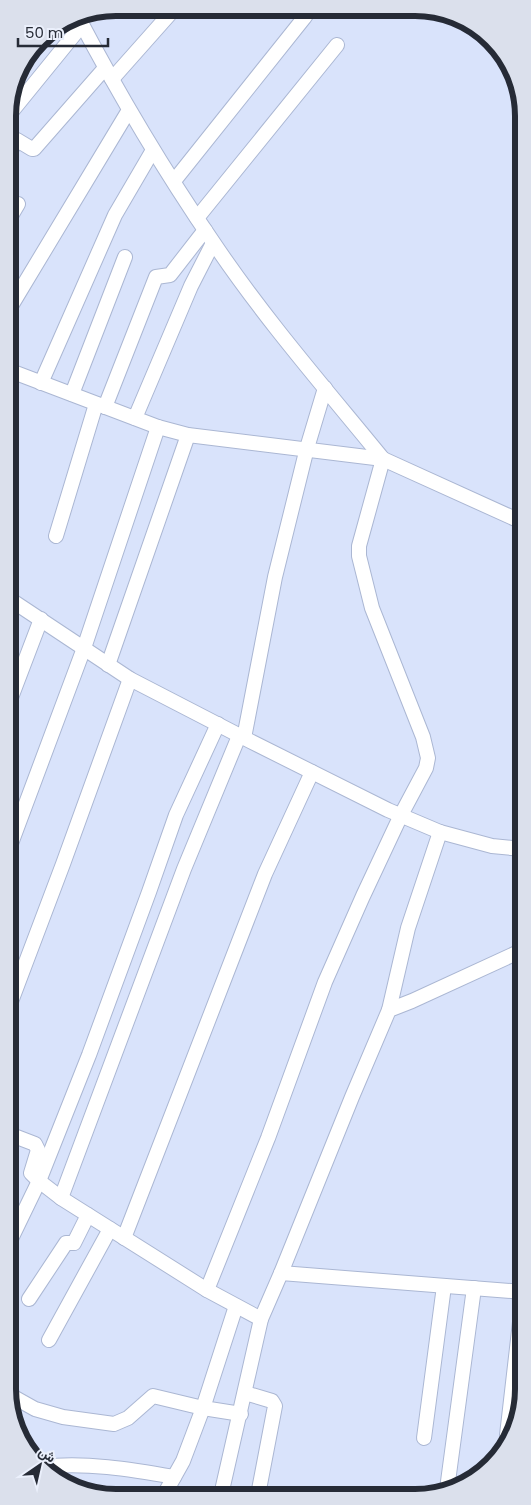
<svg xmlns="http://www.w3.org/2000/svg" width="531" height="1505" font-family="Poppins,Vazirmatn,sans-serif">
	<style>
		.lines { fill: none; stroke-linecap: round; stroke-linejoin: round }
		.minor-casing { stroke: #abb7d3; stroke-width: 16 }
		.minor { stroke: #fff; stroke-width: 14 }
		.rim { fill: none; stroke: #262b36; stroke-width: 6 }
	</style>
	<rect width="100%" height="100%" fill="#d9e3fb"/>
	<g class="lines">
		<defs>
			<g id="minor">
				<path d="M77,15C118,93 163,169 213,242C264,318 325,388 383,459L359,546V556L372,608L423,737L428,758L426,768L401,815L363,896L325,982L268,1138L207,1290"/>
				<polyline points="112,79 175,8"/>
				<polyline points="8,116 82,25"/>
				<polyline points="8,155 17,140 32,149 34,149 105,68"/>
				<polyline points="174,181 304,18 310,9"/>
				<polyline points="197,218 337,45"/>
				<polyline points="8,221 18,204"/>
				<polyline points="8,311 129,110"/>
				<polyline points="8,370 158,427 188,435 383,459 522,522"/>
				<polyline points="41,383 115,215 153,150"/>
				<polyline points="72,394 125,257"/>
				<polyline points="105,407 156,277 170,275 205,230"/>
				<polyline points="135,418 191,286 213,243"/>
				<polyline points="56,536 96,404"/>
				<polyline points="8,598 130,679 250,741 388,810 440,832 492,846 522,849"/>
				<polyline points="108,665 188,435"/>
				<polyline points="9,703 41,619"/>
				<polyline points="244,738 275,577 307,448 325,388"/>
				<polyline points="9,849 84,648 158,427"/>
				<polyline points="9,1007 63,864 130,679"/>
				<polyline points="389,1010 408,928 440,832"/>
				<polyline points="9,1134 35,1144 38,1150 31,1173 39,1181 61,1198 207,1290 261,1319"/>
				<polyline points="61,1198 184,869 239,736"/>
				<polyline points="124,1238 265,874 312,772"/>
				<polyline points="9,1243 39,1181 89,1055 149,892 176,815 218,724"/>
				<polyline points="281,1273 523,1292"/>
				<polyline points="29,1299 66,1243 74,1243 88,1215"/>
				<polyline points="49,1340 110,1229"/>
				<polyline points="245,1393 272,1401 275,1406 258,1495"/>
				<polyline points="10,1395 35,1409 63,1417 114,1424 128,1418 153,1396 203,1408 241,1414"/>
				<polyline points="507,1435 523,1296"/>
				<polyline points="424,1438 444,1286"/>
				<path d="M41,1467C85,1462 130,1469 174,1477"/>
				<polyline points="447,1489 474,1288"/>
				<polyline points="164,1495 183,1461 203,1408 236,1306"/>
				<polyline points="221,1495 261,1319 281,1273 352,1097 389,1010 412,1001 523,950"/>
			</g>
		</defs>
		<use href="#minor" class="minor-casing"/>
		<use href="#minor" class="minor"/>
	</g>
	<path d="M0 0H531V1505H0ZM116 16H415A100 100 0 0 1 515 116V1389A100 100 0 0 1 415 1489H116A100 100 0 0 1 16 1389V116A100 100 0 0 1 116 16Z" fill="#dbe0ec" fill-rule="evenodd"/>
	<path class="rim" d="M116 16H415A100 100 0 0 1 515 116V1389A100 100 0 0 1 415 1489H116A100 100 0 0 1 16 1389V116A100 100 0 0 1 116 16Z"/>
	<g transform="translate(40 1465) rotate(34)" stroke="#ebf0fc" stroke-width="4" paint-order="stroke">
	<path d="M0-4L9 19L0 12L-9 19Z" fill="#262b36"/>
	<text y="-8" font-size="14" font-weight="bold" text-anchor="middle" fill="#262b36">ش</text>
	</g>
	<path d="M18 38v8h90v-8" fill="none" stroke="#262b36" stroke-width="2.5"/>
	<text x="25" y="38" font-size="15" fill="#262b36" stroke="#ebf0fc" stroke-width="4" paint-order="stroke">50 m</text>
</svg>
